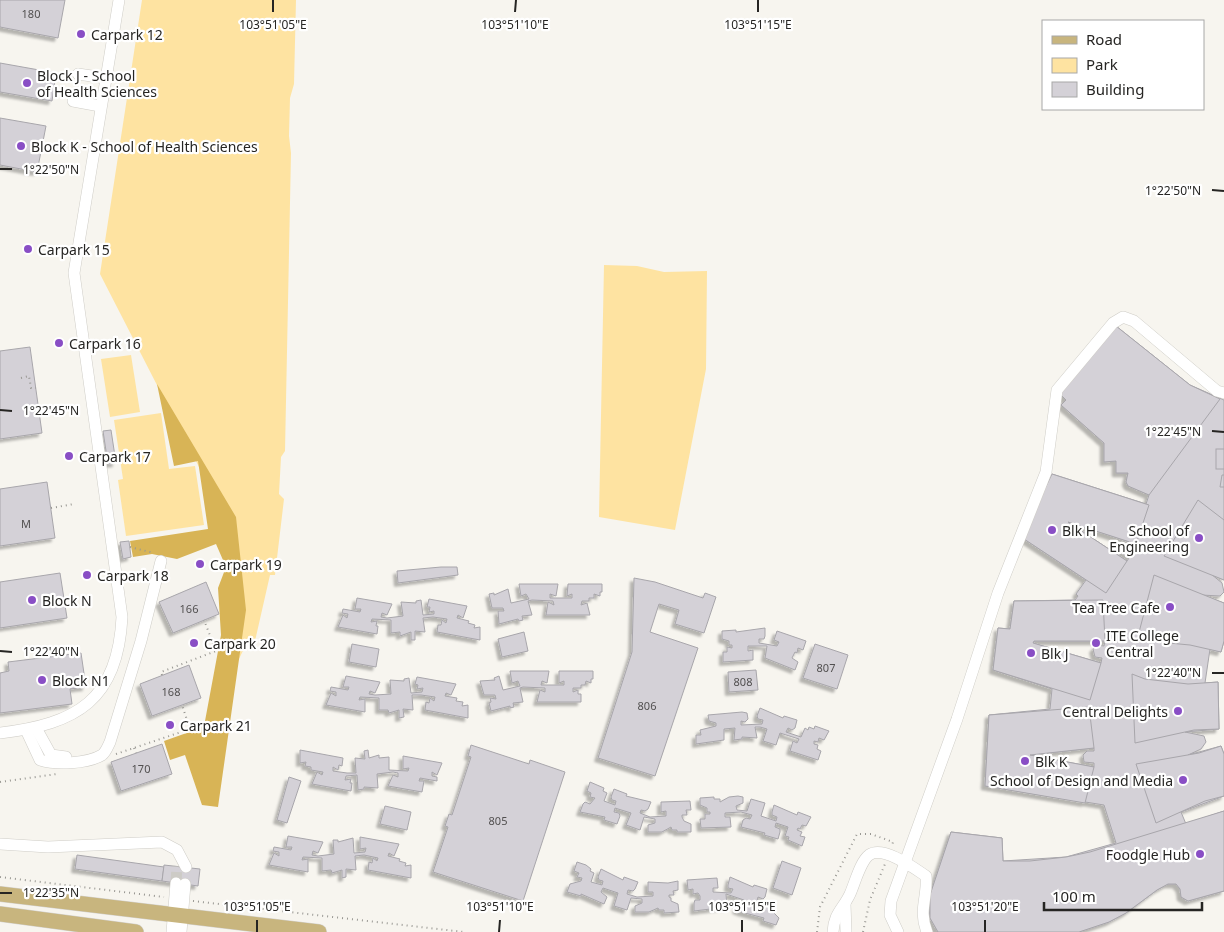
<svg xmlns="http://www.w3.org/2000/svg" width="1224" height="932" font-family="'Noto Sans',sans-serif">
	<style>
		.green { fill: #fee3a1 }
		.forest { fill: #d8b456 }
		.building { fill: #d4d1d7; stroke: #a8a6ab; fill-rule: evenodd; filter: url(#shadow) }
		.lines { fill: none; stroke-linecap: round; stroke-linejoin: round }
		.minor-tunnel { stroke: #cdcbc6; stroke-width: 11; stroke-dasharray: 11 5.5; stroke-linecap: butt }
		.minor-casing { stroke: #cfcdc7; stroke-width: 12 }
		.major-casing { stroke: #d4d3d3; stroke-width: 16 }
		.path { stroke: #999893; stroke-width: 2; stroke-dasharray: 1 4; stroke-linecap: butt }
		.minor { stroke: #fff; stroke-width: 11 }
		.major { stroke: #c8b57e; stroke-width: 15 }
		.ticks { fill: none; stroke: #262523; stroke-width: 2 }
		.poi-dot { fill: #894ec5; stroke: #fff; stroke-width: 2 }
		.labels { text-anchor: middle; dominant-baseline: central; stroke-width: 4.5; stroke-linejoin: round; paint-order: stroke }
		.number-label { font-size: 11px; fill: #525050 }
		.poi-label { font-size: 14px; fill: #262523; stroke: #fff; text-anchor: start }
		.ticks-label { font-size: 12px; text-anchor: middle; fill: #262523; stroke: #fff; stroke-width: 4.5; stroke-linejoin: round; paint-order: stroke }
	</style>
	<defs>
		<filter id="shadow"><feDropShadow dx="-3.5" dy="3.5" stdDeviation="1" flood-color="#0004"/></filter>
	</defs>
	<rect width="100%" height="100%" fill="#f7f5ef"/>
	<g class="green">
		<polygon points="142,0 296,0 294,84 290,98 289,136 291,153 285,451 281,457 279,494 284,499 275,575 270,575 255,641 248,640 229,680 238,543 100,274"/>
		<polygon points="604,265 637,266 664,272 707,271 706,369 675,530 599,517"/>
		<polygon points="131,355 140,412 110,417 101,359"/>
		<polygon points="161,413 169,469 195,466 204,525 126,536 118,480 123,479 114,420"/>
	</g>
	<polygon class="forest" points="157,384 236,517 246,610 218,807 202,805 185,755 170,760 164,741 195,730 205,721 221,635 218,588 226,567 216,544 177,559 152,554 133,557 130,541 208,529 198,461 174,466"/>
	<g class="building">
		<polygon points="0,0 65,0 58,38 0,27"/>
		<polygon points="0,63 56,73 52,101 0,92"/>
		<polygon points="0,118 46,126 37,172 0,165"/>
		<path d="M1116,326L1190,385L1224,400V580L1211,574L1222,583L1224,592L1220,596L1201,595L1224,603V641L1221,652L1210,649L1205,683L1218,682L1219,729L1185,732L1204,736L1206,742L1201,749L1188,755L1221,746L1224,754V796L1181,812L1186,824L1224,811V891L1188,901L1181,897L1180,889L1176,884H1168L1157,890L1126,913L1109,922L1079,932H938L930,918L929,907L930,895L951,832L1002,838L1003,861L1066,857L1116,843L1104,805L985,786L989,715L1050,709L1052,689L993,670L998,628L1010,629L1014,601L1075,600L1078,596L1076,594L1086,580L1021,537L1052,474L1146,504L1149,495L1128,486L1126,482L1128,473H1116V461L1104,462V443L1061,405L1066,400L1060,394ZM1068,522L1136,544L1134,547L1128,544L1122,545L1120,552L1129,558L1127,561ZM1034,641H1105L1104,646L1097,645L1093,649L1095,657L1102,658L1101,663L1033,643ZM1094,748V751H1087L1083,755L1084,762L1094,763V767L1030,755Z"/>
		<polygon points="1116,326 1190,385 1220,399 1149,495 1128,486 1126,482 1128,473 1116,473 1116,461 1104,462 1104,443 1061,405 1066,400 1060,394"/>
		<polygon points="30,347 42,433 0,439 0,351"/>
		<polygon points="111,430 116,463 108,464 103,431"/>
		<rect x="1216" y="449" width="8" height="20"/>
		<polygon points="1052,474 1149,505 1136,544 1068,522 1127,561 1106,593 1021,537"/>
		<polygon points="1222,475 1224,475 1224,487 1220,487"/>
		<polygon points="47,482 55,538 0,546 0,489"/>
		<polygon points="1198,500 1224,520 1224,580 1164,556"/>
		<polygon points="129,541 131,557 123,559 120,542"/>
		<polygon points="441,567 457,567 458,575 398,583 397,571"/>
		<polygon points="60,573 67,618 0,628 0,582"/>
		<polygon points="1154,575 1224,603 1224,641 1221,652 1190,645 1137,640"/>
		<polygon points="634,578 655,582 703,598 705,593 716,597 704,633 675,624 679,610 659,604 650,632 698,648 655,776 598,758 632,652"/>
		<polygon points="206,582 219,614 173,633 159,602"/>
		<polygon points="519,584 558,584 556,596 550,594 550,598 572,598 572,594 567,596 568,584 602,584 602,592 600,592 600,596 594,594 594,598 589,598 589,601 582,601 581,605 587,603 590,615 546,615 548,602 554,605 553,601 532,600 528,601 532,615 522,616 523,620 519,621 518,619 499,624 498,611 504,611 503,608 492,608 489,594 494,593 494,595 508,589 511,603 529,599 526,594 521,596"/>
		<polygon points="357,598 392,604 387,615 382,613 381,617 387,618 403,616 401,602 416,603 416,601 421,600 423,615 434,614 434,611 429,612 430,607 427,607 429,599 467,606 463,618 458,615 457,618 469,621 468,623 475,625 474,628 480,627 480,640 437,632 438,625 441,625 442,620 446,623 447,619 433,617 423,618 425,632 415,631 415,640 411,640 411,632 400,636 400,632 391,633 391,620 372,619 371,622 377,621 376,626 378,626 377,634 338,627 343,615 347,618 348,614 342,613 343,609 360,612 361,609 355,609"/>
		<polygon points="1103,600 1105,641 1034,641 1033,643 1101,663 1090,700 993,670 998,628 1010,629 1014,601"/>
		<polygon points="765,628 765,636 764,639 759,639 759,643 777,646 779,642 774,640 777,631 806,641 803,650 798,648 797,653 795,652 792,658 798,662 795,670 765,658 767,646 748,646 748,651 753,650 753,660 723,662 723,652 727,652 727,647 732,648 732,645 729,645 729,641 722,639 722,631 736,630 736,632"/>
		<polygon points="524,632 528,651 502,657 498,639"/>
		<polygon points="352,644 379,649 376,667 349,662"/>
		<polygon points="815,644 848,655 837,689 803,678"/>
		<polygon points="81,653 86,687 70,689 72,704 0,713 0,673 9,671 8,662"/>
		<polygon points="189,665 201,698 152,716 140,684"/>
		<polygon points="756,670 758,690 729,692 728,672"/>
		<polygon points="510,671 549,671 547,683 542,681 541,685 564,685 564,681 559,683 559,671 593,671 593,679 591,679 591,683 586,681 585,685 581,685 581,688 573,688 573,692 578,690 578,694 581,694 581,702 537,702 540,690 545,692 545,688 523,687 520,688 523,702 513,703 514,707 510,708 510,706 491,711 489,703 491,702 490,698 496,699 495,695 484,695 480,681 495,680 494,678 499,676 503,690 520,686 518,681 512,683"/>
		<polygon points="1132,674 1145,679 1188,684 1218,682 1219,729 1194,730 1135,743"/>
		<polygon points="346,676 380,682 375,693 370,691 369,694 375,695 391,694 390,680 404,681 404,679 409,678 411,693 422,692 423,688 417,689 418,685 415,684 417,677 456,684 451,695 446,693 445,696 457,698 456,701 463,702 462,706 468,705 468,718 425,710 426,702 429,703 430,698 434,701 435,697 421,695 412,695 413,710 403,709 404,717 399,718 399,710 389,713 388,710 379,710 379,698 360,697 359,700 365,699 365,712 326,705 331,693 336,696 336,692 330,691 331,687 348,690 349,687 343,687"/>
		<polygon points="1089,707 1094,748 1030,755 1094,767 1085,803 985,786 989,715"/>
		<polygon points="760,708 783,718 784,716 797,720 795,728 792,730 788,728 786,732 801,737 805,728 808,730 809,727 814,729 815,726 829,731 824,740 819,738 818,742 814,741 814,744 818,745 817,749 821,751 818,760 790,751 793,741 797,743 799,739 780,733 776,745 763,741 767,729 760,727 755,727 757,738 742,737 742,739 734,740 735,728 724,729 724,740 696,744 696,735 701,735 700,730 716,726 716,723 709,721 708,715 742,712 747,713 748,719 745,722 741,721 741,725 762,724 763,720 758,719 757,716"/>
		<polygon points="162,744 172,774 121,791 111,762"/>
		<polygon points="471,745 529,764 530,760 565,772 523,901 433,872 448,827 445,826 449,814 452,815 471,757 468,756"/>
		<polygon points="1221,746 1224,754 1224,796 1205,801 1156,823 1136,764 1199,753"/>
		<polygon points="300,750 343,758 342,766 339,765 338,770 333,767 333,771 347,773 356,773 355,758 365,759 364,751 368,750 369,758 379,755 379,758 389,757 389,770 408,771 409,768 403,769 403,756 442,763 437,775 432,772 432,776 437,777 437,781 420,778 419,781 424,781 422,792 388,786 393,775 398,777 398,773 393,772 377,774 378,788 364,787 364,789 358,790 357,775 346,776 345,780 351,779 350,783 352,783 351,791 312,784 317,772 322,775 323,772 311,770 311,767 305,766 306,762 300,763"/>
		<polygon points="289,777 301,781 287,823 277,820"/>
		<polygon points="590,782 604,788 603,791 607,793 604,801 615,805 616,801 612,800 611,797 614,789 627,794 626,796 651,802 648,809 645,811 641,810 640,813 650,817 666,816 666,811 661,812 661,802 690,801 691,810 686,810 687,815 682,815 682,817 684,821 691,824 691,832 677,832 677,830 672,830 671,827 662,832 648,832 648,825 655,823 655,819 644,817 640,830 626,825 631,813 615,808 614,812 619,813 620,816 617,824 604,820 605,817 580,812 583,804 585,802 590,804 595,798 590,797 591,793 587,791"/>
		<polygon points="738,796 743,797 743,803 736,806 737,810 747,811 751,799 765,803 761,816 776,821 777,817 772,815 772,812 774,805 797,815 798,812 811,817 806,826 802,825 800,829 798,828 797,830 802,832 800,836 805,837 802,846 788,840 789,837 785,836 788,827 776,823 775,827 780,829 780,832 778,839 764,835 765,833 741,827 743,820 746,818 750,819 752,815 741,812 725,813 725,817 730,817 731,827 701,828 700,819 705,819 705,814 710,814 710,812 707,812 707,808 700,805 700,798 714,797 714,799 720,799 720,802 729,797"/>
		<polygon points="385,806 411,812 407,830 380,824"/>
		<polygon points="1224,811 1224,891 1188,901 1181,897 1180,889 1176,884 1168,884 1157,890 1126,913 1109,922 1079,932 938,932 930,918 930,895 951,832 1002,838 1003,861 1030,861 1066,857 1090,852"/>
		<polygon points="288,836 323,842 318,853 313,851 312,855 318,856 334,854 333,840 338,840 338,842 353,838 354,853 365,852 366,848 360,849 360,837 399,844 394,856 389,853 388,856 400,859 399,861 406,863 405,866 411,865 411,878 368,870 369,862 372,863 373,858 377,861 378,858 364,855 355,856 356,870 346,869 346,877 342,878 342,870 332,873 331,870 322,871 322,858 303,857 302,860 308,859 308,872 269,865 274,853 279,856 279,852 273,851 274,847 291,850 292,847 286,847"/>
		<polygon points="77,855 164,867 162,881 75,869"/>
		<polygon points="782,861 801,868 792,895 773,888"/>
		<polygon points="577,862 586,865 591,869 590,871 594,873 591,882 602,885 603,881 599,880 598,877 601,869 623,880 624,877 638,882 635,889 633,891 628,890 627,894 637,897 653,896 653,892 648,892 648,882 668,883 678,881 678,890 673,891 674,895 669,895 669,897 671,898 671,901 678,904 679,912 664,913 664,910 659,910 658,908 649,912 635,912 635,906 642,903 642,899 631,898 627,910 614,906 618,893 603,888 601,892 607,897 604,904 581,894 581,896 567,892 570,884 581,881 582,878 577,877 579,873 574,871"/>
		<polygon points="164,865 200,869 198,886 162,881"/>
		<polygon points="730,877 753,887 754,885 767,889 765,897 763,899 758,897 757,901 775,910 774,913 779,918 776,925 763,921 764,918 741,912 736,910 738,904 746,904 747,901 726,894 727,907 694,911 694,903 695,900 700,900 700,896 698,893 693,894 693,889 688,890 687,880 717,878 718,888 713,888 713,892 731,893 733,889 728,888 728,885"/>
	</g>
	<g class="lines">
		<polyline class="minor-tunnel" points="176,883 177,866"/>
		<defs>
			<g id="minor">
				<polyline points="78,74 105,78"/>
				<polyline points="73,101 100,106"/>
				<polyline points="36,728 51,755 66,757"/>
				<path d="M26,730L40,760C56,765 87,764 102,755C106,752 108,746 110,742L141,641L161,561"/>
				<path d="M0,733C77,724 118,700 122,617L74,273L119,0"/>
				<polyline points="0,844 48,847 162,842 177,850 186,867"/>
				<polyline points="845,904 846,932"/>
				<polyline points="172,932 176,883"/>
				<polyline points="181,932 185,884"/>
				<path d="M833,932C834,913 843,909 850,894C855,883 860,862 869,855C883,845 914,868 926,876C928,897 918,910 927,932"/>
				<polyline points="898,932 890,915 891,901 957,719 998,593 1046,472 1057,390 1113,323 1123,317 1134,321 1217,391 1224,393"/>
			</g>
			<g id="major">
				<polyline points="0,894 319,932"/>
				<polyline points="0,914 136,932"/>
			</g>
		</defs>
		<use href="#minor" class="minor-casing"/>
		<use href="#major" class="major-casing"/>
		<g class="path">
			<polyline points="21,378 29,376 31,388 36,388"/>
			<polyline points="51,508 74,504"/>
			<polyline points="130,547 154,553"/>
			<polyline points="162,675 161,672 216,651 204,620"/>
			<polyline points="134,748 136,753"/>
			<polyline points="116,754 190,729 182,705"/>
			<polyline points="0,782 57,774"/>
			<polyline points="0,877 164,897"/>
			<polyline points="193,901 464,932"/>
			<polyline points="817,932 820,907 857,834 871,834 893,842 892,846"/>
			<polyline points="863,932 870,900 885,864"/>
		</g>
		<use href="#minor" class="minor"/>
		<use href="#major" class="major"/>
	</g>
	<path class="ticks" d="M273,12V0M515,12L516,0M758,12V0M0,169H12M1212,190L1224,191M0,410L12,411M1212,431L1224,432M0,651L12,652M1212,673H1224M0,893H12M257,932V920M499,932L500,920M742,932V920M985,932V920"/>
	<g class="poi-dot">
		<circle cx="81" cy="34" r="5"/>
		<circle cx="27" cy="83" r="5"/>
		<circle cx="21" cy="146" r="5"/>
		<circle cx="28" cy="249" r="5"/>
		<circle cx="59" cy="343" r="5"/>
		<circle cx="69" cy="456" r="5"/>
		<circle cx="1052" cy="530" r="5"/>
		<circle cx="1199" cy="538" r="5"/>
		<circle cx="200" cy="564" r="5"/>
		<circle cx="87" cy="575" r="5"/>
		<circle cx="32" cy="600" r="5"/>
		<circle cx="1170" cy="607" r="5"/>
		<circle cx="194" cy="643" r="5"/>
		<circle cx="1096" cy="643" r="5"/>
		<circle cx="1031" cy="653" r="5"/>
		<circle cx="42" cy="680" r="5"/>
		<circle cx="1178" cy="711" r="5"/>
		<circle cx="170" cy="725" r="5"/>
		<circle cx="1025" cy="761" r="5"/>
		<circle cx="1183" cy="780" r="5"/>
		<circle cx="1200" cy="854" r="5"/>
	</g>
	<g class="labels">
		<g class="number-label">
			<text x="31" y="13">180</text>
			<text x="26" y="523">M</text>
			<text x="189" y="608">166</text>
			<text x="826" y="667">807</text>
			<text x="743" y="681">808</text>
			<text x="171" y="691">168</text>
			<text x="647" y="705">806</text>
			<text x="141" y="768">170</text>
			<text x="498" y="820">805</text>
		</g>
		<g class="poi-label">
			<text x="91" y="34">Carpark 12</text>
			<text x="37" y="75">Block J - School<tspan x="37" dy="16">of Health Sciences</tspan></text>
			<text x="31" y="146">Block K - School of Health Sciences</text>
			<text x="38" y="249">Carpark 15</text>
			<text x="69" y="343">Carpark 16</text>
			<text x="79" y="456">Carpark 17</text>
			<text x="1062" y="530">Blk H</text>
			<text x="1189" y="530" text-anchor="end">School of<tspan x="1189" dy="16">Engineering</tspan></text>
			<text x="210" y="564">Carpark 19</text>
			<text x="97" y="575">Carpark 18</text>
			<text x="42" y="600">Block N</text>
			<text x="1160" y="607" text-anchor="end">Tea Tree Cafe</text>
			<text x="1106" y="635">ITE College<tspan x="1106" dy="16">Central</tspan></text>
			<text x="204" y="643">Carpark 20</text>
			<text x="1041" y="653">Blk J</text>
			<text x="52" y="680">Block N1</text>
			<text x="1168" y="711" text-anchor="end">Central Delights</text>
			<text x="180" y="725">Carpark 21</text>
			<text x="1035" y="761">Blk K</text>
			<text x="1173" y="780" text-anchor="end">School of Design and Media</text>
			<text x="1190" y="854" text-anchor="end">Foodgle Hub</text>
		</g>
	</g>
	<g class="ticks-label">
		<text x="273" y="29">103°51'05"E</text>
		<text x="515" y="29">103°51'10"E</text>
		<text x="758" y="29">103°51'15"E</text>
		<text x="51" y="174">1°22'50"N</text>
		<text x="1173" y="195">1°22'50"N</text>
		<text x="51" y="415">1°22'45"N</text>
		<text x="1173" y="436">1°22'45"N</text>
		<text x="51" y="656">1°22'40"N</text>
		<text x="1173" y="677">1°22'40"N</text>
		<text x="51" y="897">1°22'35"N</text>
		<text x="257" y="911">103°51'05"E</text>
		<text x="500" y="911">103°51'10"E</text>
		<text x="742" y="911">103°51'15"E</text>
		<text x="985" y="911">103°51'20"E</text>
	</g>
	<rect x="1042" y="20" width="162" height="90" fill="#ffffff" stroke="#a8a8a7"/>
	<rect x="1052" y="36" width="25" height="8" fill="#c8b57e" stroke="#a8a8a7"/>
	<text x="1086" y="45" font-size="15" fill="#262523">Road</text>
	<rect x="1052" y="58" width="25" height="15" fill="#fee3a1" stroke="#a8a8a7"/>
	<text x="1086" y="70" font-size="15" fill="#262523">Park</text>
	<rect x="1052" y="82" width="25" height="15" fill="#d4d1d7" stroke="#a8a8a7"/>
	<text x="1086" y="95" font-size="15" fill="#262523">Building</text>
	<path d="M1044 902v8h158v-8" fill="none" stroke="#262523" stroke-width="2.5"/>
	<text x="1052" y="902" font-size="15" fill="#262523" stroke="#ffffff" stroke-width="4" paint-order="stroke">100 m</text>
</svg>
